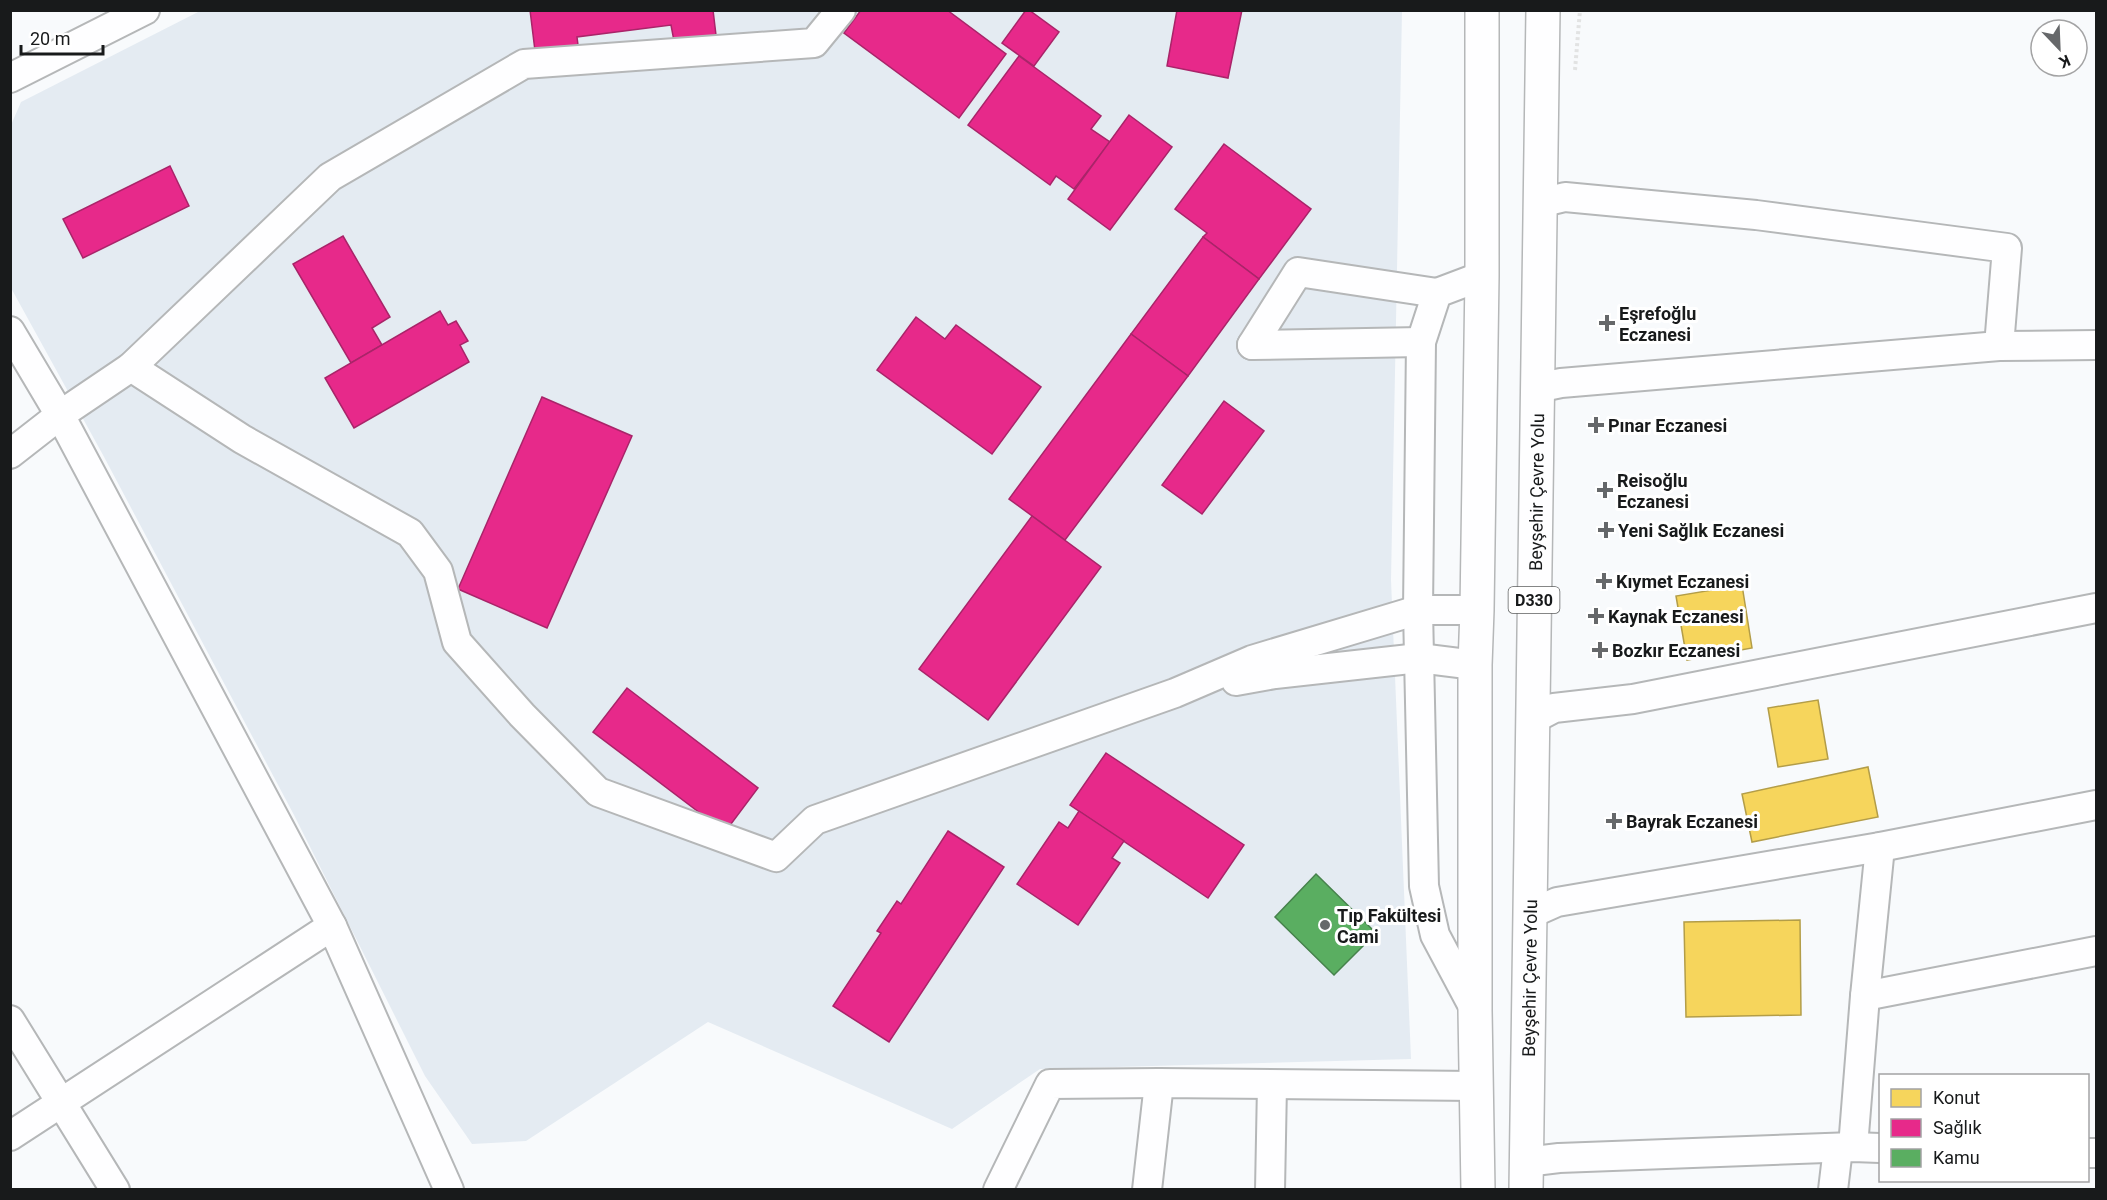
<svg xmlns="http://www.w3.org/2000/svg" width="2107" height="1200" font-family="Roboto,sans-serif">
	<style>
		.built { fill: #e4ebf2 }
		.homes { fill: #f6d55c; stroke: #b39d48; stroke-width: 1.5 }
		.health { fill: #e7298a; stroke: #a92469; stroke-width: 1.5 }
		.public { fill: #5aae61; stroke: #46824c; stroke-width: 1.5 }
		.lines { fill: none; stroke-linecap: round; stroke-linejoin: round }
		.minor-casing { stroke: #b5b7b8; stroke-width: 32 }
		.highway-casing { stroke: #b5b7b8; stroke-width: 36 }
		.path { stroke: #e2e3e3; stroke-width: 4; stroke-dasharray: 3 3; stroke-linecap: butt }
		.minor { stroke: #fefeff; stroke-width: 28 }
		.highway { stroke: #fefeff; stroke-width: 33 }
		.poi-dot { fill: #66686a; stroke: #fff; stroke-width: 2 }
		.labels { text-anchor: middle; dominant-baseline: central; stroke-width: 6; stroke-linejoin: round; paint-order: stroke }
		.shield { fill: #fff; stroke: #5d5f5f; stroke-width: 1.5 }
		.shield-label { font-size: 16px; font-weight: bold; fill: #181a1b }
		.poi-label { font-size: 18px; font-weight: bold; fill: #181a1b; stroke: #fff; text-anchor: start }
		.street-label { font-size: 18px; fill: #181a1b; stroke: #fff }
	</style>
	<rect width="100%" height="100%" fill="#f8fafc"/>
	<polygon class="built" points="200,11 1402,11 1391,580 1411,1059 1040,1069 952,1129 708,1022 526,1141 472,1144 425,1076 294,815 103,455 11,288 11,125 21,102"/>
	<g class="homes">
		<polygon points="1742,585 1752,648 1687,660 1676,596"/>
		<polygon points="1818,700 1828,759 1778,767 1768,708"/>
		<polygon points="1868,767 1878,817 1752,842 1742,794"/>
		<polygon points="1800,920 1801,1015 1686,1017 1684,922"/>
	</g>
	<g class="health">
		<polygon points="530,10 713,10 716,35 674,41 671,25 577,37 579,53 536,59"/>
		<polygon points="861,10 947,10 1006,54 959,118 844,33"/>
		<polygon points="1026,10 1029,10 1059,32 1034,66 1002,43"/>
		<polygon points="1177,10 1242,10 1228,78 1167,66"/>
		<polygon points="1019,56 1101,116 1091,129 1110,142 1074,189 1056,176 1050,185 968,125"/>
		<polygon points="1129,115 1172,147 1110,230 1068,199"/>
		<polygon points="1224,144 1311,209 1259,279 1203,237 1207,233 1175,209"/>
		<polygon points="170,166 189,206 83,258 63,219"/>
		<polygon points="343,236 390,317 372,328 382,345 351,363 293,264"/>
		<polygon points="1203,237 1259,279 1188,376 1131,334"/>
		<polygon points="440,311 448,325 456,321 468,341 460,345 469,362 354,428 325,378"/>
		<polygon points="916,317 945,339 956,325 1041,387 992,454 877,370"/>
		<polygon points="1131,334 1188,376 1065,540 1009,499"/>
		<polygon points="542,397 632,436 547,628 458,589"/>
		<polygon points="1224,401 1264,431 1202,514 1162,485"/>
		<polygon points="1032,516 1101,567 988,720 919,669"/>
		<polygon points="627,688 758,788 725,832 593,732"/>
		<polygon points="1106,753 1244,845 1208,898 1070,805"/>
		<polygon points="1079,811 1124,841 1112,858 1120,863 1078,925 1017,884 1059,822 1068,828"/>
		<polygon points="948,831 1004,867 889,1042 833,1006 881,933 877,931 897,901 901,904"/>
	</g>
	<polygon class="public" points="1316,874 1376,933 1334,975 1275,917"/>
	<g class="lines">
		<defs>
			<g id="minor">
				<polyline points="10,78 145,10"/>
				<polyline points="1540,203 1565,197 1756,215 2007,248 1999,346"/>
				<polyline points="10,331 60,415 332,926 449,1190"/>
				<polyline points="1252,345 1298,272 1437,293"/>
				<polyline points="1252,345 1421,342"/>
				<polyline points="131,367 330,177 524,64 814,43 841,10"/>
				<polyline points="1537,388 1561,383 1999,346 2096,345"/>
				<polyline points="10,454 60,415 131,367 242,439 410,533 438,571 457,642 522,715 598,792 776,857 815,820 1175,693 1252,660 1418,610 1477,610"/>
				<polyline points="1236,681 1275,674 1419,658 1475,665"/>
				<polyline points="1533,719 1554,708 1633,699 2096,608"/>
				<polyline points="1530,914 1557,902 1880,847 2096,805"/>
				<polyline points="1865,996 2096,951"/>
				<polyline points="1475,1010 1435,935 1424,886 1418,610 1421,342 1437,293 1482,276"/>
				<polyline points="10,1020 115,1190"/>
				<polyline points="10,1136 332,926"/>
				<polyline points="1853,1147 1865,996 1880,847"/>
				<polyline points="2088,1153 2096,1153"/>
				<polyline points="1526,1162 1559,1158 1853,1147 1880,1148"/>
				<polyline points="998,1190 1050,1084 1159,1083"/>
				<polyline points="1147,1190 1159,1083 1476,1086"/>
				<polyline points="1270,1190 1272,1085"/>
				<polyline points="1833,1190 1838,1148"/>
			</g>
			<g id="highway">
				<polyline points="1478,1190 1475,1010 1475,665 1477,610 1482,276 1482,10"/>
				<path id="s1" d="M1526,1190L1543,10"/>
			</g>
		</defs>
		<use href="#minor" class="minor-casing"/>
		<use href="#highway" class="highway-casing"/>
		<polyline class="path" points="1575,70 1580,10"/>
		<use href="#minor" class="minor"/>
		<use href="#highway" class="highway"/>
	</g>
	<g class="poi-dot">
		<path d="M1604 314h6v6h6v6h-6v6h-6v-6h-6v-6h6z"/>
		<path d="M1593 416h6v6h6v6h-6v6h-6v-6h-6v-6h6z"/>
		<path d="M1602 481h6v6h6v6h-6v6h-6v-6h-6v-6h6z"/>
		<path d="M1603 521h6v6h6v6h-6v6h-6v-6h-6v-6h6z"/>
		<path d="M1601 572h6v6h6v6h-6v6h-6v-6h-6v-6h6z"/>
		<path d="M1593 607h6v6h6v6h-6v6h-6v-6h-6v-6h6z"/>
		<path d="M1597 641h6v6h6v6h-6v6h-6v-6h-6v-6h6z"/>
		<path d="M1611 812h6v6h6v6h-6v6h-6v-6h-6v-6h6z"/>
		<circle cx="1325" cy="925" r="6"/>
	</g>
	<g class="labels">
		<rect class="shield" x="1508.5" y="587" width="51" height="26" rx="4.5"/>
		<g class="shield-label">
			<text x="1534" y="600">D330</text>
		</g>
		<g class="poi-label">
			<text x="1619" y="313">Eşrefoğlu<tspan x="1619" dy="21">Eczanesi</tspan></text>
			<text x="1608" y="425">Pınar Eczanesi</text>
			<text x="1617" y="480">Reisoğlu<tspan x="1617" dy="21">Eczanesi</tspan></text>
			<text x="1618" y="530">Yeni Sağlık Eczanesi</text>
			<text x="1616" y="581">Kıymet Eczanesi</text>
			<text x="1608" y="616">Kaynak Eczanesi</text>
			<text x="1612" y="650">Bozkır Eczanesi</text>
			<text x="1626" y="821">Bayrak Eczanesi</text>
			<text x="1337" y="915">Tıp Fakültesi<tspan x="1337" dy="21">Cami</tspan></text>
		</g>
		<g class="street-label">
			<text stroke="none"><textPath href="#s1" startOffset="698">Beyşehir Çevre Yolu</textPath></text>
			<text stroke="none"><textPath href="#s1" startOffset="212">Beyşehir Çevre Yolu</textPath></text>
		</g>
	</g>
	<rect width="2107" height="1200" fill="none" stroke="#181a1b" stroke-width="24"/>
	<rect x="1879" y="1074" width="210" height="108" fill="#ffffff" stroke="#a3a3a4" stroke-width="1.5"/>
	<rect x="1891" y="1089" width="30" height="18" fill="#f6d55c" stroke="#a3a3a4" stroke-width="1.5"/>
	<text x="1933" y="1104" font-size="18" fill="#181a1b">Konut</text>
	<rect x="1891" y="1119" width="30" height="18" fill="#e7298a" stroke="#a3a3a4" stroke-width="1.5"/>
	<text x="1933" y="1134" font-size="18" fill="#181a1b">Sağlık</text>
	<rect x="1891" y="1149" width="30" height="18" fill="#5aae61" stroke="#a3a3a4" stroke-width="1.5"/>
	<text x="1933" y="1164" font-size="18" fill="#181a1b">Kamu</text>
	<g transform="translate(2059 48) rotate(157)"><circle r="28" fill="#ffffff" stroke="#a3a3a4" stroke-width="1.5"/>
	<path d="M0-4.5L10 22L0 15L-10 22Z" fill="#66686a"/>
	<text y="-9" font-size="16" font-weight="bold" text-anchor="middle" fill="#181a1b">K</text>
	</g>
	<path d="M21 45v9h82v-9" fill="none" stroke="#181a1b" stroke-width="3"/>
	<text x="30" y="45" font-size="18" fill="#181a1b" stroke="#ffffff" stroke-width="4.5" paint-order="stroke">20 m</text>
</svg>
